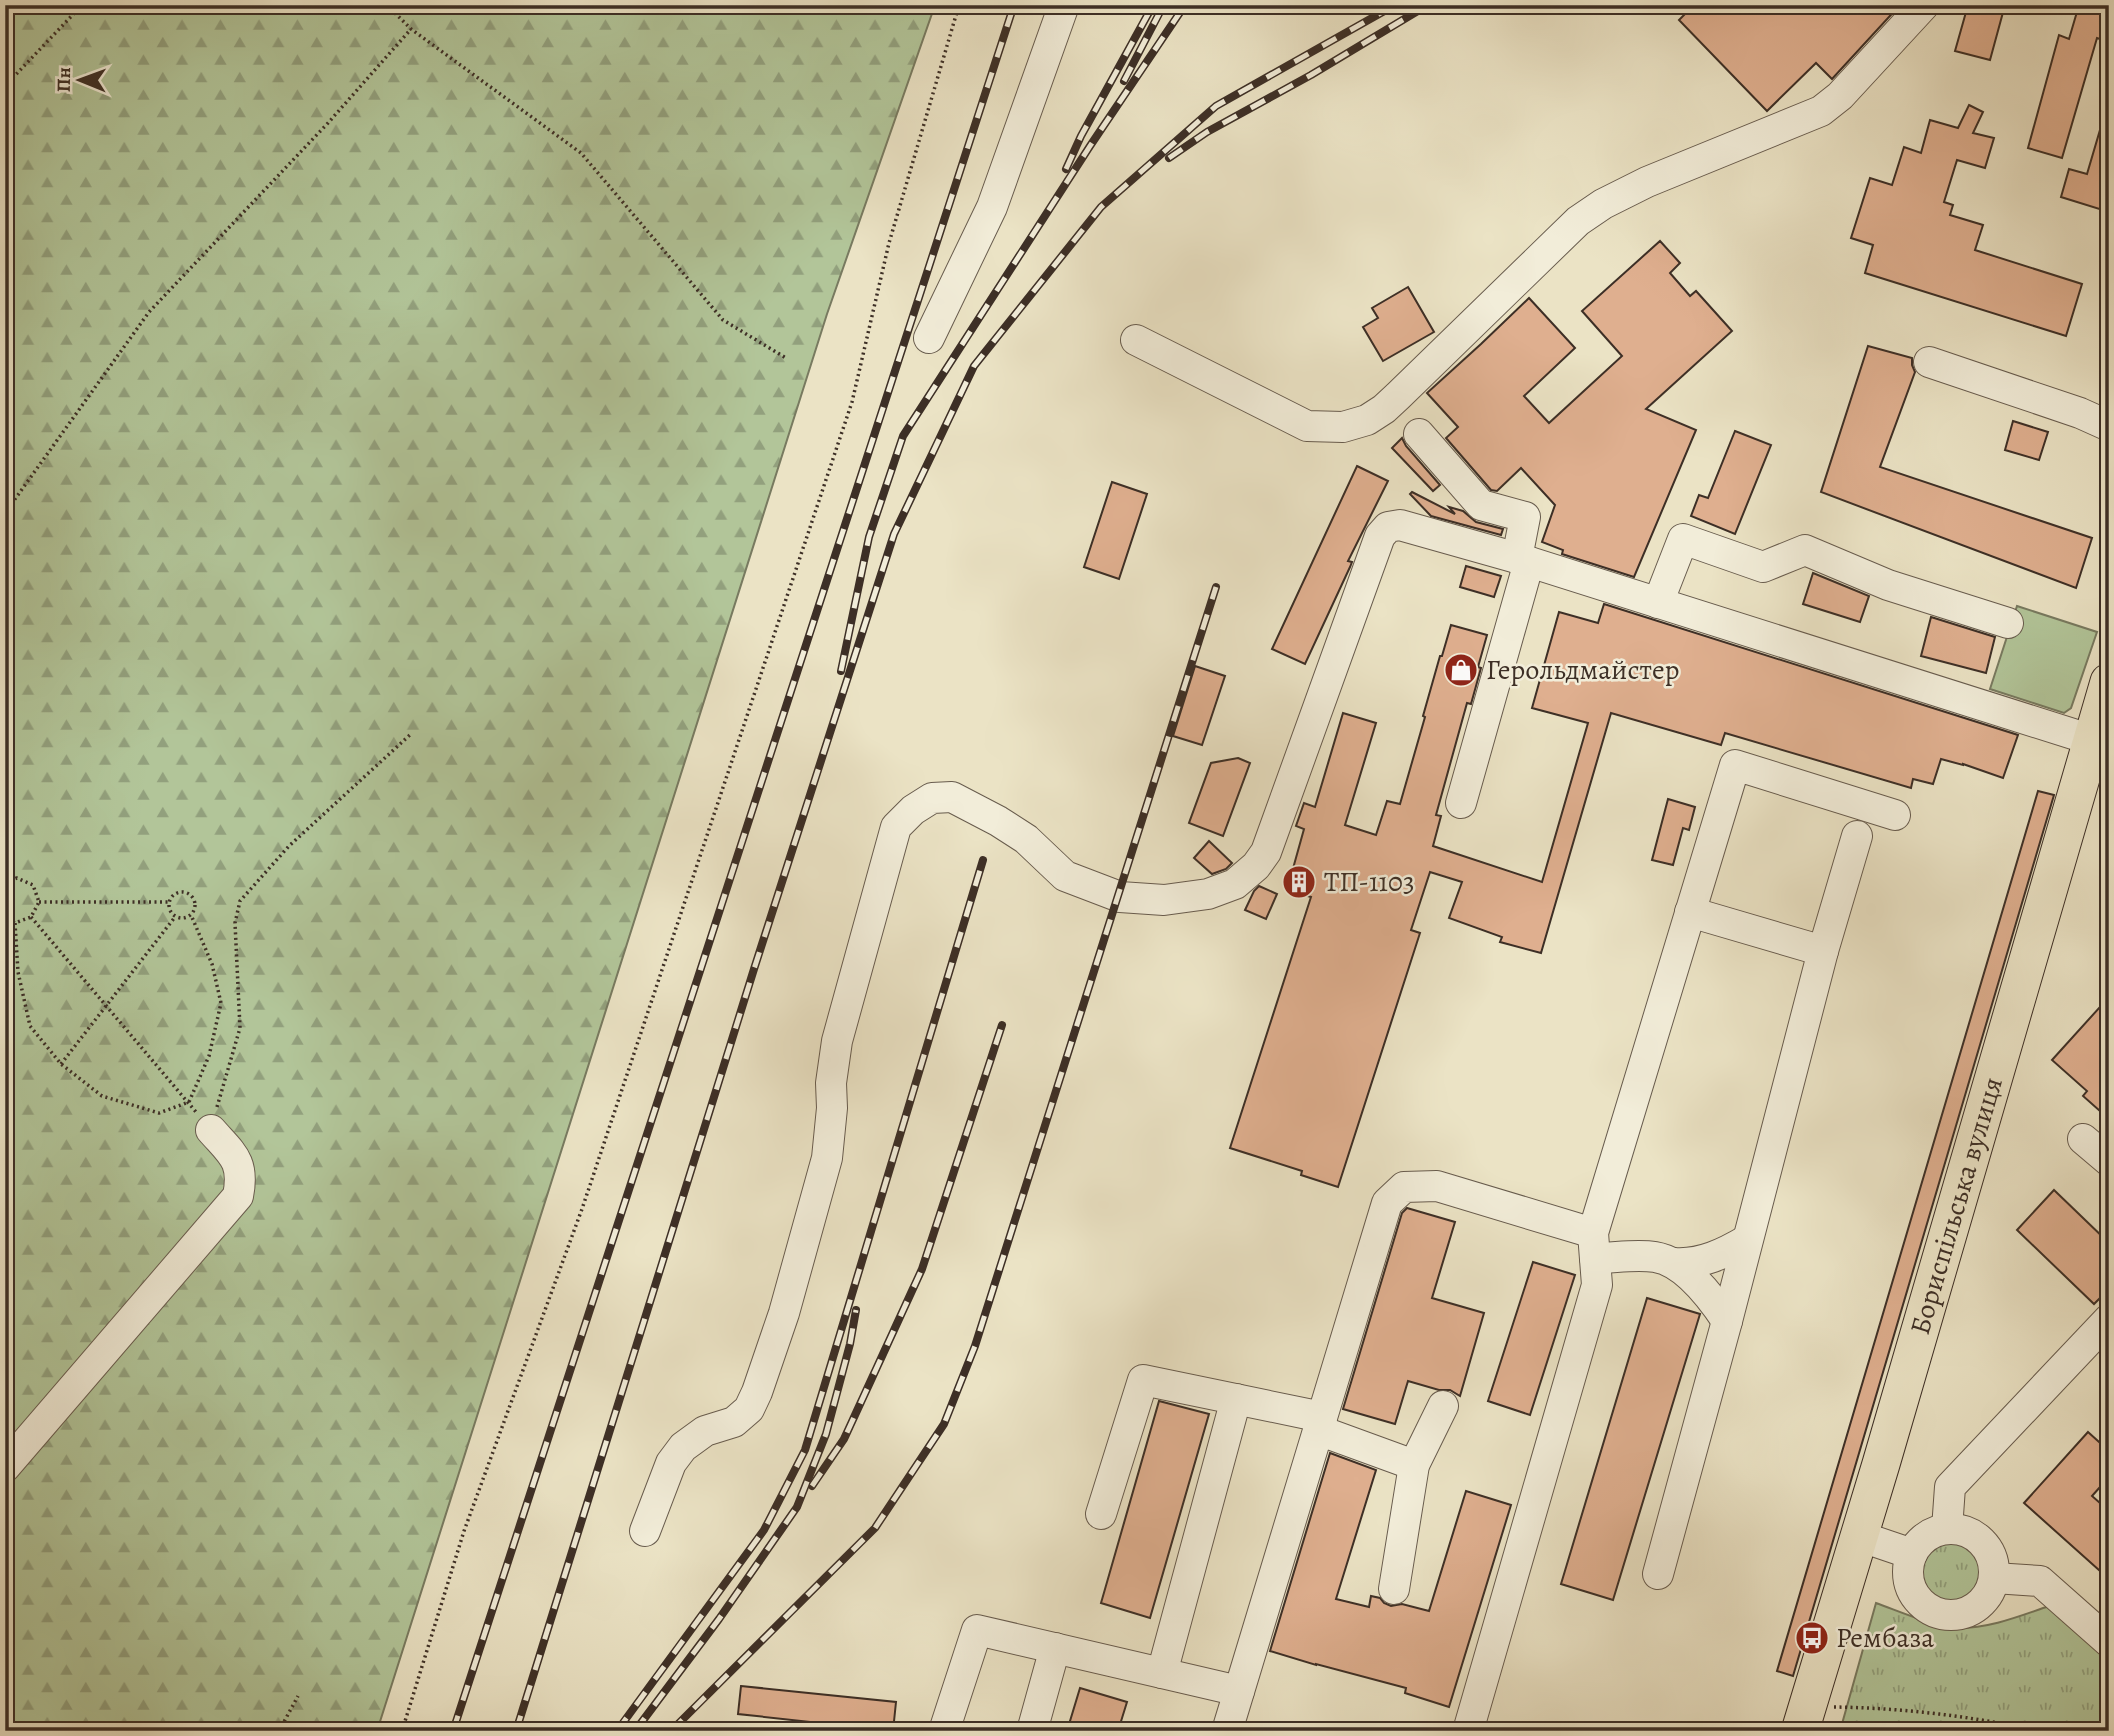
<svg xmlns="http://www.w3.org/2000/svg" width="2114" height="1736" font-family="Alegreya,serif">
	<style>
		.grass { fill: url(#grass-tufts); stroke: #787a60; stroke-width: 2 }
		.forest { fill: url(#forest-firs); stroke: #787a60; stroke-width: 2 }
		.pitch { fill: #b2c599; stroke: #787a60; stroke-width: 2 }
		.building { fill: #dfaf8f; stroke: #3d2f26; stroke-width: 2 }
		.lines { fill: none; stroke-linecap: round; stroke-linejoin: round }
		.minor-casing { stroke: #685c4e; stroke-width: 32 }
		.major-casing { stroke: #3d2f26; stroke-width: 39 }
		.path { stroke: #3d2f26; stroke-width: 3.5; stroke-dasharray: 2 3.5; stroke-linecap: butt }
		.minor { stroke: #f2edd9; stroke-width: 30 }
		.major { stroke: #ebe3c5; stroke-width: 37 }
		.rail-casing { stroke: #3d2f26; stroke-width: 8 }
		.rail { stroke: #f2edd9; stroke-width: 5; stroke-dasharray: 16; stroke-linecap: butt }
		.labels { text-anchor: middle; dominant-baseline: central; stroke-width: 5; stroke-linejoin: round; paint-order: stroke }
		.poi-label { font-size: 28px; fill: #3d2f26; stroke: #f2edd9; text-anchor: start }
		.street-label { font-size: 28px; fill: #3d2f26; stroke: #f2edd9 }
	</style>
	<defs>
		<pattern id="grass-tufts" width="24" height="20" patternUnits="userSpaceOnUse" patternTransform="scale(1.75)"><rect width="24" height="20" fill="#b2c599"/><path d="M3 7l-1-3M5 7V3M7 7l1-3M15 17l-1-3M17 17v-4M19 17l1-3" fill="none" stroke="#92a07d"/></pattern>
		<pattern id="forest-firs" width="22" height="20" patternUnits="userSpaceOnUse" patternTransform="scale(1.75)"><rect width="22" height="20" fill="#b2c599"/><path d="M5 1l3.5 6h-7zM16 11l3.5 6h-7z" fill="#92a07d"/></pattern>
	</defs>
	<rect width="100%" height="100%" fill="#ebe3c5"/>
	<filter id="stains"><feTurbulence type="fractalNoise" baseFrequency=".00286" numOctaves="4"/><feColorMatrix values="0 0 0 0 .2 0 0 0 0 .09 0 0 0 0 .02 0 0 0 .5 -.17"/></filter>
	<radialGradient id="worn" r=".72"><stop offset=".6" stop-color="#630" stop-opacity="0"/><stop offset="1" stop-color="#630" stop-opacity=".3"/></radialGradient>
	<g class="grass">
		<circle cx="1952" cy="1571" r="30"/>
		<path d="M1876,1603C1896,1610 1935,1627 1955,1628C1989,1629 2020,1616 2052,1605L2109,1657V1731H1840Z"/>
	</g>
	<polygon class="forest" points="5,5 935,5 827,314 377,1731 11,1731 5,1725"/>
	<polygon class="pitch" points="2017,606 2097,632 2071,708 2064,713 1990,689"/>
	<g class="building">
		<polygon points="1694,5 1900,5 1832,79 1816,63 1767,111 1679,20"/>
		<polygon points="1968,5 2005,5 1990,60 1955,51"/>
		<polygon points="2079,5 2092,5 2109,10 2109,42 2097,38 2062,158 2028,148 2059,35 2069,39"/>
		<polygon points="1969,105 1983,112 1973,133 1994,138 1985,168 1957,160 1944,202 1953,205 1950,215 1983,225 1975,250 2082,284 2066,336 1865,273 1873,245 1851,238 1870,178 1892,185 1904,147 1921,153 1930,120 1958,128"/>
		<polygon points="2105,113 2109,114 2109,212 2061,197 2069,169 2087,174"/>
		<polygon points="1660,241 1680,263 1670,273 1690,296 1696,291 1732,331 1646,409 1696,430 1634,577 1562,554 1563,550 1542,542 1555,505 1521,468 1497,491 1491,490 1446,438 1458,427 1427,393 1481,344 1529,298 1575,348 1524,396 1549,423 1622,356 1582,311"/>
		<polygon points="1408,287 1434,332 1383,361 1363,327 1378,318 1372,308"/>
		<polygon points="1868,346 1912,358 1912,365 1915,372 1880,467 2092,538 2076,588 1821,492"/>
		<polygon points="2013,421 2048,432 2039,460 2005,450"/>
		<polygon points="1735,431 1771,445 1735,534 1691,516 1699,495 1708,498"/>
		<polygon points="1402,438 1406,446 1440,485 1433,491 1392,448"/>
		<polygon points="1357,466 1388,481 1348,561 1352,562 1350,567 1305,664 1272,649"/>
		<polygon points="1112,482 1147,494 1119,579 1084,567"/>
		<polygon points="1412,492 1455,514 1449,507 1463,511 1476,522 1503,529 1501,535 1431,516 1410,494"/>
		<polygon points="1466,566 1501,576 1494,597 1460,587"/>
		<polygon points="1813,573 1869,596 1860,622 1803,604"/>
		<polygon points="1604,604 2018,735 2003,778 1963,764 1963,765 1941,759 1933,784 1913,779 1911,788 1725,733 1721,745 1611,713 1541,953 1500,942 1502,937 1449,918 1462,882 1430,872 1411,930 1420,933 1338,1187 1301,1175 1302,1171 1230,1148 1311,897 1287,890 1304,829 1296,826 1304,803 1315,807 1343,713 1376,723 1345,825 1376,835 1387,801 1400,804 1425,717 1423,716 1440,656 1442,656 1451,625 1487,635 1478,667 1481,668 1471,704 1467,703 1436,815 1441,816 1433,846 1542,882 1588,723 1532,708 1559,612 1598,623"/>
		<polygon points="1931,617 1995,637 1986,673 1921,656"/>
		<polygon points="1195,666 1225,676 1202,745 1173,736"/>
		<polygon points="1238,758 1250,763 1223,836 1189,823 1211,763"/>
		<polygon points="2038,791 2054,795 1793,1676 1777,1671"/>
		<polygon points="1668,799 1695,807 1689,830 1683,828 1673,865 1652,860"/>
		<polygon points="1209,841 1232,863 1226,869 1212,874 1194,858"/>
		<polygon points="1259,886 1277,894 1266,919 1245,910 1254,891"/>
		<polygon points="2109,997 2109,1035 2103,1042 2109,1048 2109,1119 2083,1096 2087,1091 2052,1060"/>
		<polygon points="2054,1190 2109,1243 2109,1289 2094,1304 2017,1230"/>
		<polygon points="1407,1208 1455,1222 1432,1298 1484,1313 1460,1396 1450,1390 1439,1390 1408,1381 1395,1424 1343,1409 1402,1213"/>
		<polygon points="1533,1262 1575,1275 1530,1415 1488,1401"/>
		<polygon points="1647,1298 1700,1314 1613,1600 1561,1584"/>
		<polygon points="1159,1401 1209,1414 1150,1618 1101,1603"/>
		<polygon points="2088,1432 2109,1451 2109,1477 2092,1496 2109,1511 2109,1579 2024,1503"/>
		<polygon points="1330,1453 1376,1470 1336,1599 1369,1607 1371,1596 1380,1598 1384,1603 1391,1606 1402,1604 1429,1611 1466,1491 1511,1505 1449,1707 1405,1693 1406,1688 1316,1664 1316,1665 1270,1651"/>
		<polygon points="741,1686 896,1702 893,1731 738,1714"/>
		<polygon points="1080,1688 1127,1702 1118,1731 1067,1731"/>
	</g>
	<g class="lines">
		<defs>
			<g id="minor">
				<polyline points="929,338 992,207 1064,5"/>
				<polyline points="1136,340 1307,426 1343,427 1367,420 1384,409 1398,396 1578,221 1603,204 1647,182 1821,111 1840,96 1924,5"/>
				<polyline points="1929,362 2080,413 2109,426"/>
				<polyline points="1419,434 1481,505 1525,517 1517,558"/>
				<polyline points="1658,603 1683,539 1763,567 1805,550 1888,585 2008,623"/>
				<polyline points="1461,803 1529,562"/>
				<polyline points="1690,912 1823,951"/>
				<polyline points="2083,1139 2109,1161"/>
				<path d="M1595,1258C1614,1258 1636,1254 1655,1257C1685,1262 1711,1297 1727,1321"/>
				<path d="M1674,1263C1701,1265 1725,1253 1747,1240"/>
				<polyline points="1318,1430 1414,1465"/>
				<path d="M5,1467L238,1196C245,1161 232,1154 211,1130"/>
				<polyline points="1101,1514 1143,1380 1322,1417"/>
				<polyline points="1947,1529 1950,1487 2109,1319"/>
				<circle cx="1951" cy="1572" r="43"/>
				<polyline points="645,1531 671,1463 683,1447 705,1431 734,1422 749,1409 757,1392 784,1313 827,1158 832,1108 831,1083 837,1041 896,827 913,810 932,798 952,797 998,821 1026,839 1065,876 1120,897 1164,900 1208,894 1235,884 1256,866 1266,852 1380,536 1388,527 1400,525 1517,558 2092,740"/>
				<polyline points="1859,1536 1912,1554"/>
				<polyline points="1658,1574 1727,1321 1823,951 1857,836"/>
				<polyline points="1994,1578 2040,1581 2109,1642"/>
				<polyline points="1394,1589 1414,1465 1443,1406"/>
				<polyline points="1162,1673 1236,1399"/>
				<polyline points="944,1731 977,1630 1239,1691"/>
				<polyline points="1032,1731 1055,1648"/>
				<polyline points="1227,1731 1387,1203 1404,1187 1437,1186 1593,1233"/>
				<polyline points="1468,1731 1597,1285 1593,1233 1735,765 1895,815"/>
			</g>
			<g id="major">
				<path id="s1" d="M1800,1731L1881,1464L2109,682"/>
			</g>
		</defs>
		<use href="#minor" class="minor-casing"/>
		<use href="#major" class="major-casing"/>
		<g class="path">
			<polyline points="387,5 411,29 581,153 723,320 786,358"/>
			<polyline points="5,86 82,5"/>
			<polyline points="5,513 149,312 328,123 411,29"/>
			<polyline points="5,882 17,878 33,885 39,902 31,917 15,923 5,918"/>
			<circle cx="182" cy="905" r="13"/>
			<polyline points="39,902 169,902"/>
			<polyline points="31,917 196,1112"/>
			<polyline points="15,923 18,972 30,1026 61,1064 102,1096 159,1113 189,1102 209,1056 221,1003 212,964 191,915"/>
			<polyline points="61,1064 175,917"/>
			<polyline points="217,1107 240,1028 235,923 240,901 289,846 412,733"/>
			<path d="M1834,1707C1903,1708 1971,1716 2038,1731"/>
			<polyline points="279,1731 298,1696"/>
			<polyline points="402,1731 464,1531 582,1209 852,402 889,243 959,5"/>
		</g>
		<use href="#minor" class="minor"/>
		<use href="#major" class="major"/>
		<defs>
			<g id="rail">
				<polyline points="1124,81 1161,10"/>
				<polyline points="1169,158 1207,132 1311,75 1426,6"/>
				<polyline points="1066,169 1081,136 1153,5"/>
				<polyline points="841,671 869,537 903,436 1090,146 1185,5"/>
				<polyline points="812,1486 844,1439 922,1269 1002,1025"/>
				<polyline points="453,1731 1014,5"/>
				<polyline points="516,1731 754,969 894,534 974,366 1101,207 1216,106 1395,5"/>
				<polyline points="617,1731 764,1530 805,1450 983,860"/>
				<polyline points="635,1731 719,1619 797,1507 826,1434 850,1344 856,1310"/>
				<polyline points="671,1731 875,1528 944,1424 975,1346 1216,587"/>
			</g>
		</defs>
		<use href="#rail" class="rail-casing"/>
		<use href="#rail" class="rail"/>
	</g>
	<defs>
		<symbol id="shop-disc" viewBox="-11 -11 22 22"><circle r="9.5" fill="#8f2418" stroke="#f2edd9"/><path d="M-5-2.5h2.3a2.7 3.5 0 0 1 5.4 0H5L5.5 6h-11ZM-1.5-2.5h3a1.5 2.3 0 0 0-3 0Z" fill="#fff"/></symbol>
		<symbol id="building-disc" viewBox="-11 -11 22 22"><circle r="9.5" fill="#8f2418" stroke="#f2edd9"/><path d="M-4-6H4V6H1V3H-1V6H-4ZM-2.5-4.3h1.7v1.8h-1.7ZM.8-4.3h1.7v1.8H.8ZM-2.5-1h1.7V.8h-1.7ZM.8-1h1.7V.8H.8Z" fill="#fff"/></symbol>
		<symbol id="bus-disc" viewBox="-11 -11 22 22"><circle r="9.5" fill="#8f2418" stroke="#f2edd9"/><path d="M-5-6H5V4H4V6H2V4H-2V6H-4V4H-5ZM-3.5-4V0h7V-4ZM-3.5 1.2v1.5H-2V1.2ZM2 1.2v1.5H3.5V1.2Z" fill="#fff"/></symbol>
	</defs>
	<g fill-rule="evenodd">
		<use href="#shop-disc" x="1442" y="651" width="38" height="38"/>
		<use href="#building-disc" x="1280" y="863" width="38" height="38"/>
		<use href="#bus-disc" x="1793" y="1619" width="38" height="38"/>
	</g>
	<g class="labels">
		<g class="poi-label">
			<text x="1486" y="670">Герольдмайстер</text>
			<text x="1324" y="882">ТП-1103</text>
			<text x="1836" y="1638">Рембаза</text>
		</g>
		<g class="street-label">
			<text stroke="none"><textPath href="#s1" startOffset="548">Бориспільська вулиця</textPath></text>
		</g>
	</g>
	<rect width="2114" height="1736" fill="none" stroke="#ebe3c5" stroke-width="28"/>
	<rect x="7" y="7" width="2100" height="1722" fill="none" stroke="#3d2f26" stroke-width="3.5"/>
	<rect x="14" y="14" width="2086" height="1708" fill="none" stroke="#3d2f26" stroke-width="2"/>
	<g transform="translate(80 80) rotate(271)" stroke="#f2edd9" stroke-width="5" paint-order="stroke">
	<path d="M0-5L12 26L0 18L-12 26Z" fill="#3d2f26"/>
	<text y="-10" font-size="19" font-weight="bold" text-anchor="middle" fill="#3d2f26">Пн</text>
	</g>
	<rect width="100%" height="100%" filter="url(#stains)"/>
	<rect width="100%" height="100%" fill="url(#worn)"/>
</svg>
